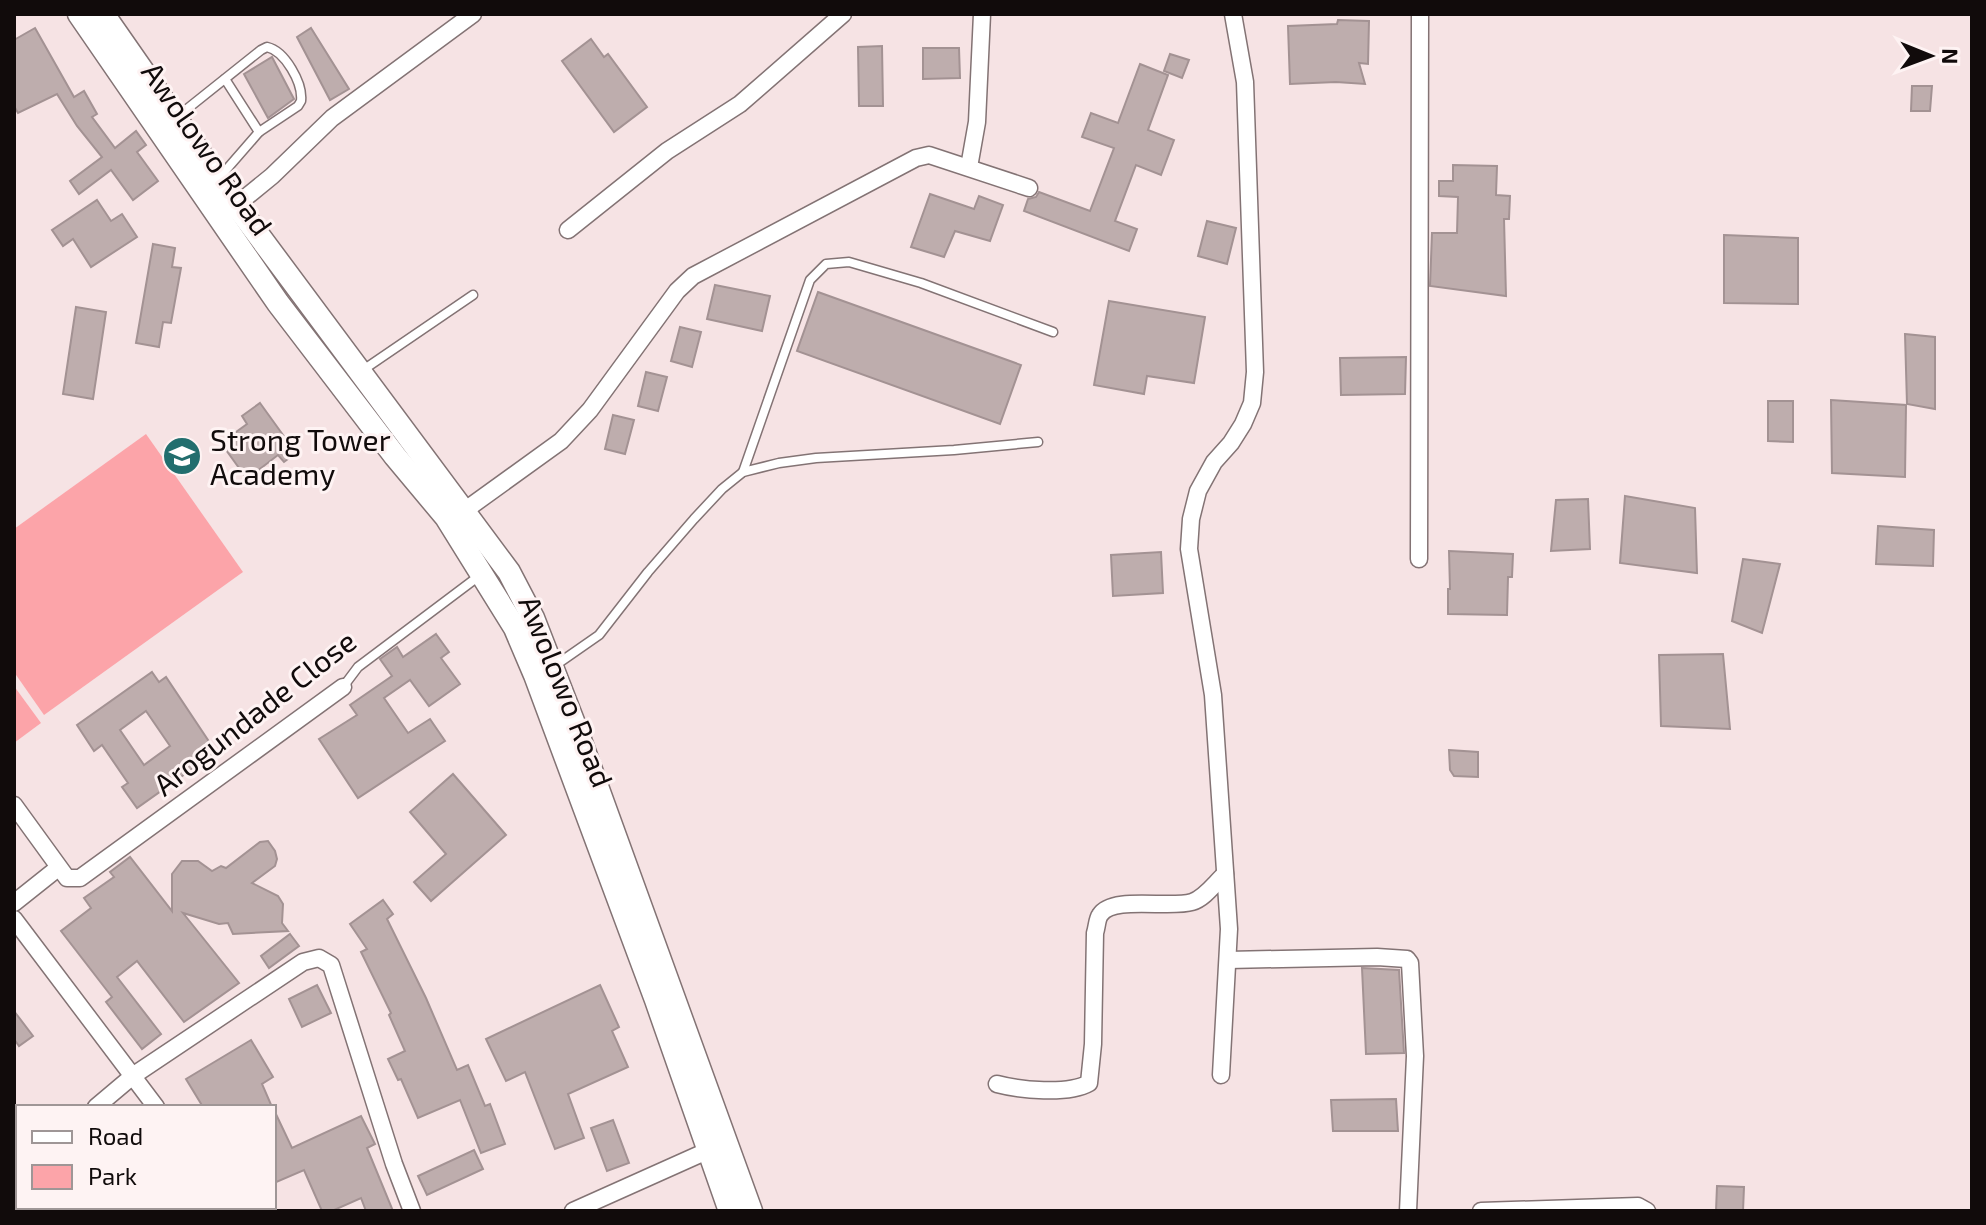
<svg xmlns="http://www.w3.org/2000/svg" width="1986" height="1225" font-family="'Exo 2',sans-serif">
	<style>
		.green { fill: #fca4a9 }
		.building { fill: #beadad; stroke: #a39293; stroke-width: 2; fill-rule: evenodd }
		.lines { fill: none; stroke-linecap: round; stroke-linejoin: round }
		.service-casing { stroke: #837374; stroke-width: 11 }
		.minor-casing { stroke: #837374; stroke-width: 19 }
		.secondary-casing { stroke: #837374; stroke-width: 25 }
		.service { stroke: #fff; stroke-width: 8 }
		.minor { stroke: #fff; stroke-width: 16 }
		.secondary { stroke: #fff; stroke-width: 22 }
		.labels { text-anchor: middle; dominant-baseline: central; stroke-width: 6; stroke-linejoin: round; paint-order: stroke }
		.street-label { font-size: 30px; fill: #110b0b; stroke: #fef3f3 }
		.poi-label { font-size: 30px; fill: #110b0b; stroke: #fef3f3; text-anchor: start }
	</style>
	<rect width="100%" height="100%" fill="#f6e3e4"/>
	<g class="green">
		<polygon points="146,434 243,572 44,715 14,672 14,529"/>
		<polygon points="14,686 41,723 14,743"/>
	</g>
	<g class="building">
		<polygon points="1338,20 1369,21 1368,64 1359,63 1365,84 1336,82 1290,84 1288,26 1337,24"/>
		<polygon points="35,28 74,97 84,91 97,114 92,117 115,148 136,131 146,145 137,152 158,181 133,200 111,170 79,194 70,181 102,157 77,126 57,94 18,113 14,106 14,40"/>
		<polygon points="311,28 349,89 330,100 297,37"/>
		<polygon points="591,39 604,57 608,54 647,107 614,132 562,61"/>
		<polygon points="882,46 883,106 859,106 858,47"/>
		<polygon points="923,48 959,48 960,78 923,79"/>
		<polygon points="1170,54 1189,60 1182,78 1164,71"/>
		<polygon points="272,57 294,99 268,118 244,74"/>
		<polygon points="1140,64 1168,75 1148,130 1174,140 1161,175 1136,165 1115,221 1137,229 1129,251 1024,211 1028,199 1036,197 1039,192 1090,211 1114,148 1082,137 1091,113 1118,123"/>
		<polygon points="1912,86 1932,86 1930,111 1911,111"/>
		<polygon points="1453,165 1497,166 1496,195 1510,196 1509,219 1504,219 1506,296 1430,286 1432,233 1457,233 1458,197 1439,196 1439,181 1453,181"/>
		<polygon points="930,194 974,209 979,196 1003,205 990,241 955,231 944,257 911,247"/>
		<polygon points="97,200 111,221 122,214 137,237 91,267 73,239 63,246 52,230"/>
		<polygon points="1207,221 1236,228 1227,264 1198,256"/>
		<polygon points="1724,235 1798,238 1798,304 1724,303"/>
		<polygon points="153,244 175,248 172,267 181,268 171,323 163,322 159,347 136,343"/>
		<polygon points="715,285 770,296 762,331 707,319"/>
		<polygon points="818,292 1021,365 1000,424 797,351"/>
		<polygon points="1109,301 1205,317 1194,383 1147,376 1144,394 1094,385"/>
		<polygon points="76,307 106,312 93,399 63,394"/>
		<polygon points="680,327 701,332 692,367 671,361"/>
		<polygon points="1905,334 1935,337 1935,409 1907,404"/>
		<polygon points="1406,357 1405,394 1341,395 1340,358"/>
		<polygon points="646,372 667,377 658,411 638,406"/>
		<polygon points="1831,400 1906,405 1905,477 1832,473"/>
		<polygon points="1768,401 1793,401 1793,442 1768,441"/>
		<polygon points="260,403 296,453 284,462 278,455 247,479 221,443 247,424 242,416"/>
		<polygon points="613,415 634,420 625,454 605,449"/>
		<polygon points="1625,496 1695,508 1697,573 1620,563"/>
		<polygon points="1588,499 1590,549 1551,551 1556,500"/>
		<polygon points="1878,526 1934,530 1933,566 1876,564"/>
		<polygon points="1449,551 1513,554 1512,577 1508,577 1507,615 1448,614 1448,589 1450,589"/>
		<polygon points="1161,552 1163,593 1113,596 1111,555"/>
		<polygon points="1743,559 1780,564 1762,633 1732,621"/>
		<polygon points="436,634 449,652 441,658 460,684 429,706 410,680 384,698 408,733 430,719 445,741 358,798 319,739 357,715 350,705 392,676 380,659 397,647 403,657"/>
		<polygon points="1723,654 1730,729 1661,726 1659,655"/>
		<path d="M152,672L159,682L166,677L216,752L137,808L122,787L128,783L102,745L94,751L77,725ZM146,711L170,746L144,765L120,730Z"/>
		<polygon points="1449,750 1478,752 1478,777 1454,776 1450,770"/>
		<polygon points="453,774 506,835 431,901 414,882 446,854 410,812"/>
		<polygon points="268,841 275,851 277,859 275,866 252,883 278,896 283,904 282,923 288,931 233,934 228,923 219,924 183,913 239,983 184,1022 137,961 117,977 161,1034 142,1049 106,1002 112,997 61,931 91,908 84,898 114,877 110,872 130,857 172,911 172,874 182,861 198,861 212,871 221,866 226,868 260,842"/>
		<polygon points="383,900 393,914 387,919 426,998 457,1070 468,1065 485,1106 490,1104 505,1144 481,1153 460,1100 418,1118 401,1079 398,1080 388,1059 405,1051 389,1015 391,1013 361,952 367,949 350,924"/>
		<polygon points="290,934 299,946 269,968 261,956"/>
		<polygon points="1362,968 1399,970 1404,1053 1366,1054"/>
		<polygon points="317,985 331,1013 302,1027 289,999"/>
		<polygon points="600,985 619,1027 612,1031 628,1067 568,1094 584,1138 555,1149 525,1072 506,1081 486,1039"/>
		<polygon points="14,1011 33,1036 19,1046 14,1039"/>
		<polygon points="251,1040 273,1077 262,1084 272,1107 203,1107 186,1079"/>
		<polygon points="1396,1099 1398,1131 1333,1131 1331,1100"/>
		<polygon points="274,1110 292,1148 361,1116 375,1144 367,1148 393,1211 366,1211 361,1198 332,1211 322,1211 304,1170 274,1183"/>
		<polygon points="613,1120 629,1163 607,1171 591,1128"/>
		<polygon points="474,1150 483,1169 427,1195 418,1176"/>
		<polygon points="1717,1186 1744,1187 1743,1211 1716,1211"/>
	</g>
	<g class="lines">
		<defs>
			<g id="service">
				<polyline points="225,79 259,132"/>
				<path d="M177,117L261,50L267,47C285,51 303,83 301,101L298,106L259,132L219,178"/>
				<polyline points="363,370 473,295"/>
				<polyline points="743,472 810,280 826,264 849,262 921,283 1053,332"/>
				<polyline points="553,667 599,635 648,572 694,519 722,489 743,472 779,463 816,458 954,450 1038,442"/>
				<polyline points="343,687 358,667 479,576"/>
			</g>
			<g id="minor">
				<polyline points="969,167 977,122 982,14"/>
				<polyline points="229,211 272,176 332,118 473,14"/>
				<polyline points="568,230 667,151 740,104 843,14"/>
				<polyline points="464,511 561,441 590,410 677,291 693,276 916,158 929,155 1029,188"/>
				<polyline points="1419,559 1420,14"/>
				<polyline points="14,805 67,878 80,878 343,687"/>
				<polyline points="14,903 58,868"/>
				<polyline points="14,919 156,1107"/>
				<polyline points="1228,960 1377,957 1407,959 1410,963 1415,1056 1408,1211"/>
				<polyline points="1221,1075 1229,929 1213,695 1189,549 1191,519 1198,491 1214,462 1231,443 1243,424 1252,403 1255,372 1245,82 1233,14"/>
				<path d="M997,1084C1020,1090 1068,1095 1089,1083L1093,1044L1095,933C1097,927 1097,919 1100,915C1112,895 1170,909 1192,902C1205,898 1215,883 1225,874"/>
				<polyline points="96,1107 134,1075 303,962 319,958 331,965 394,1164 412,1211"/>
				<polyline points="14,1171 18,1168"/>
				<polyline points="203,1207 204,1211"/>
				<polyline points="573,1211 707,1151"/>
				<polyline points="1481,1211 1638,1206 1647,1211"/>
			</g>
			<g id="secondary">
				<polyline points="79,14 278,303 395,456 446,517 515,628 535,675 656,1000 730,1211"/>
				<polyline points="103,14 236,205 509,572 533,618 578,734 751,1211"/>
			</g>
		</defs>
		<use href="#service" class="service-casing"/>
		<use href="#minor" class="minor-casing"/>
		<use href="#secondary" class="secondary-casing"/>
		<use href="#service" class="service"/>
		<use href="#minor" class="minor"/>
		<use href="#secondary" class="secondary"/>
	</g>
	<defs>
		<symbol id="school-disc" viewBox="-11 -11 22 22"><circle r="9.5" fill="#226e6e" stroke="#fef3f3"/><path d="M0-5L7-2L0 1L-7-2ZM-4 1L0 2.5L4 1V4Q0 6-4 4Z" fill="#fff"/></symbol>
	</defs>
	<g fill-rule="evenodd">
		<use href="#school-disc" x="160" y="434" width="44" height="44"/>
	</g>
	<g class="labels">
		<g class="street-label">
			<text transform="translate(208 148) rotate(55)">Awolowo Road</text>
			<text transform="translate(567 691) rotate(68)">Awolowo Road</text>
			<text transform="translate(254 712) rotate(-38)">Arogundade Close</text>
		</g>
		<g class="poi-label">
			<text x="210" y="439">Strong Tower<tspan x="210" dy="34">Academy</tspan></text>
		</g>
	</g>
	<rect width="1986" height="1225" fill="none" stroke="#110b0b" stroke-width="32"/>
	<rect x="16" y="1105" width="260" height="104" fill="#fef3f3" stroke="#9f9696" stroke-width="2"/>
	<rect x="32" y="1131" width="40" height="12" fill="#ffffff" stroke="#9f9696" stroke-width="2"/>
	<text x="88" y="1145" font-size="24" fill="#110b0b">Road</text>
	<rect x="32" y="1165" width="40" height="24" fill="#fca4a9" stroke="#9f9696" stroke-width="2"/>
	<text x="88" y="1185" font-size="24" fill="#110b0b">Park</text>
	<g transform="translate(1930 56) rotate(91)" stroke="#fef3f3" stroke-width="6" paint-order="stroke">
	<path d="M0-6L14 30L0 20L-14 30Z" fill="#110b0b"/>
	<text y="-12" font-size="22" font-weight="bold" text-anchor="middle" fill="#110b0b">N</text>
	</g>
</svg>
